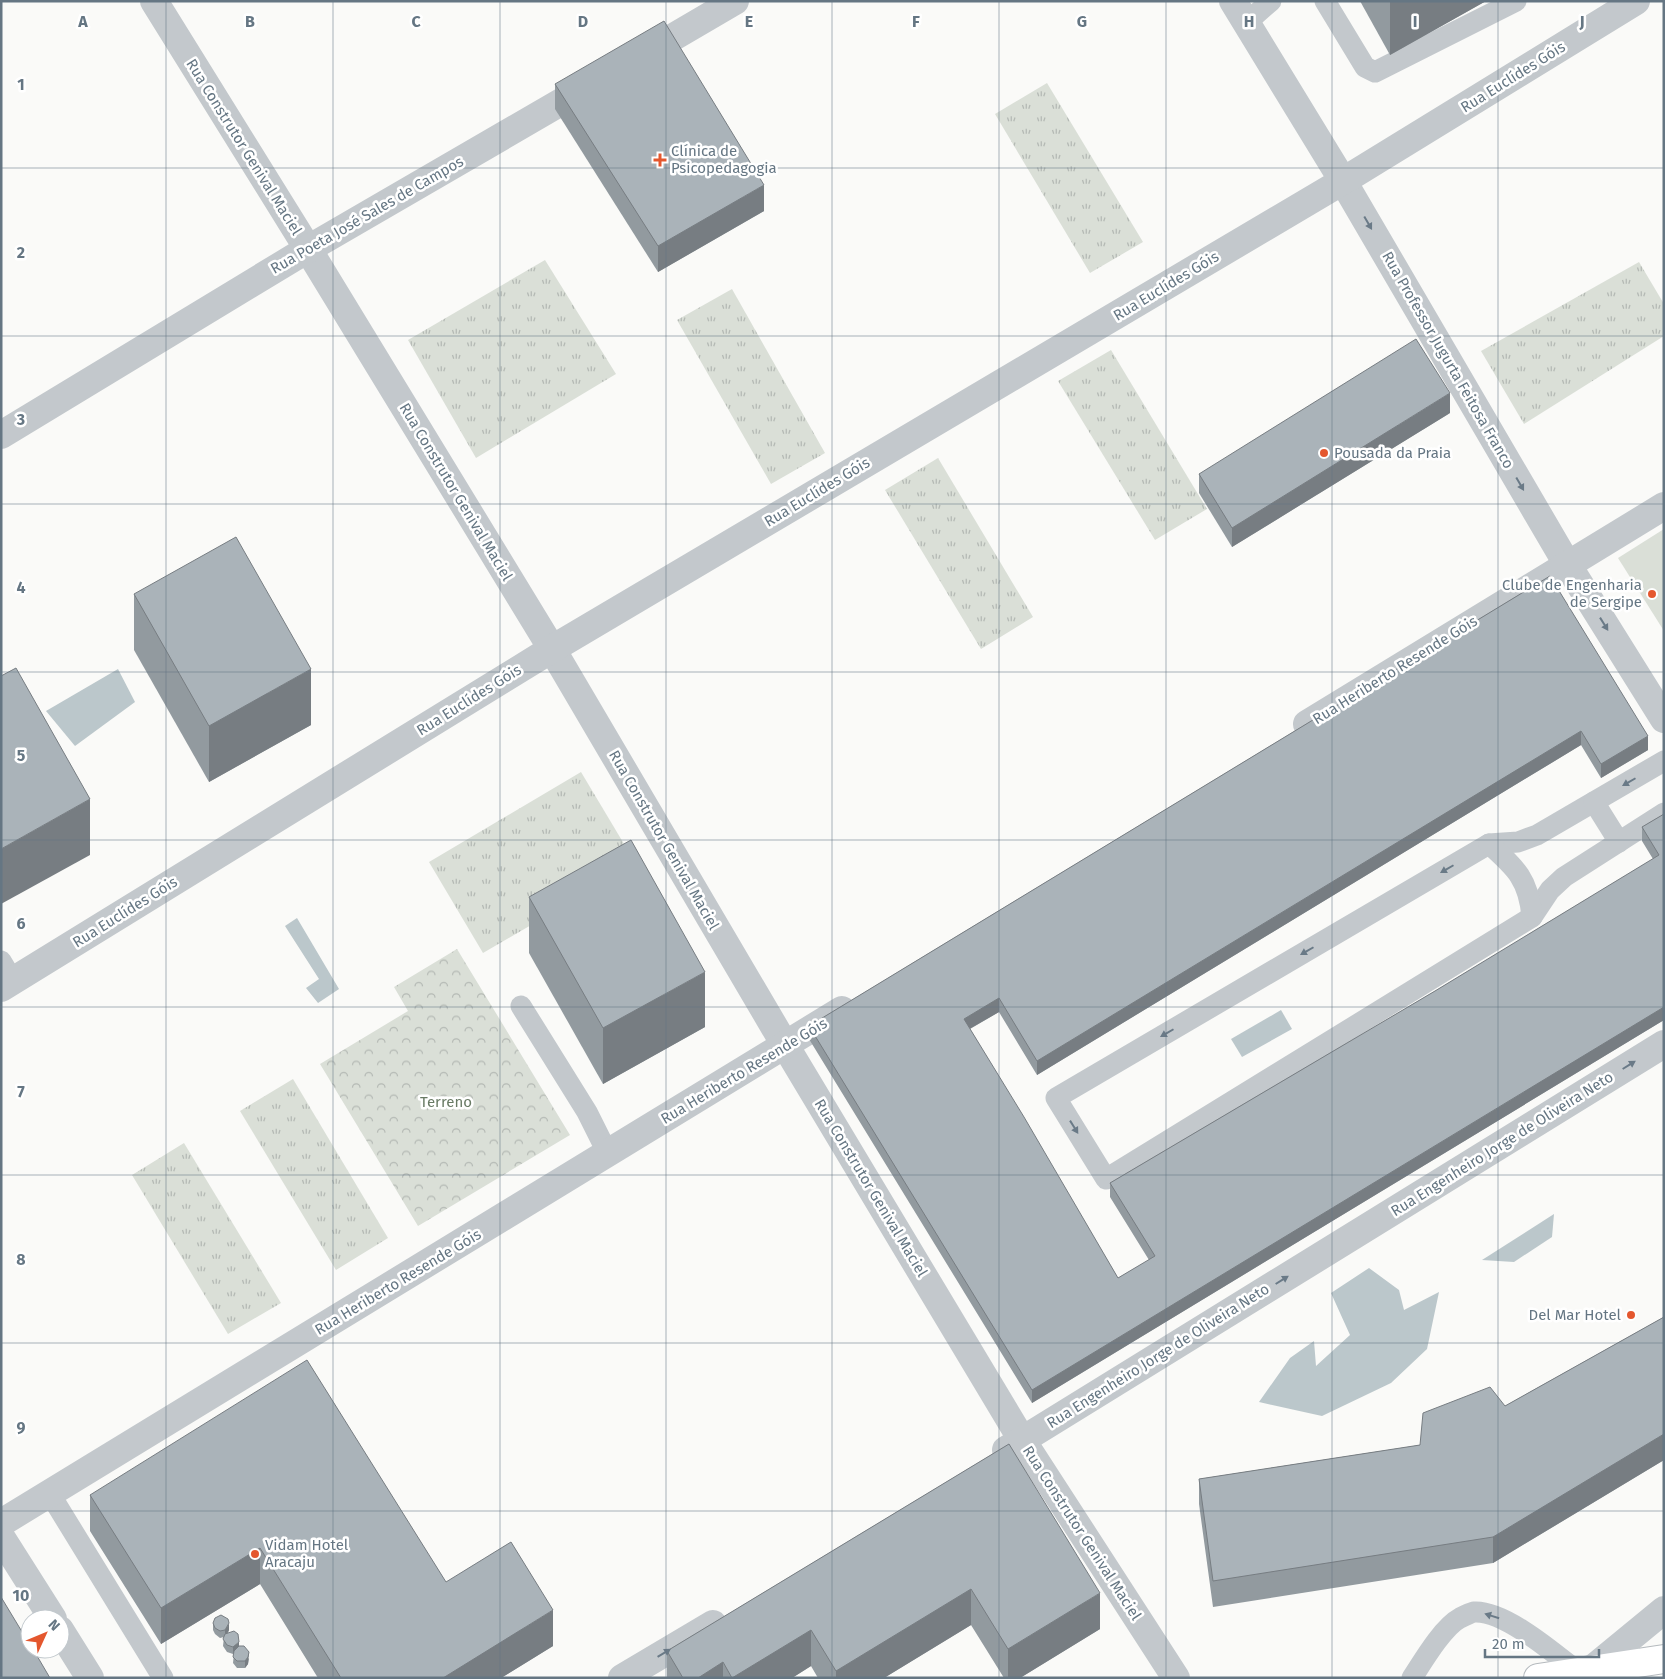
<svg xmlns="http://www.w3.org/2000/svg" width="1665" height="1679" font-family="'Fira Sans',sans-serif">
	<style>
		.grass { fill: url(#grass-tufts) }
		.forest { fill: url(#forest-crowns) }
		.garden { fill: #dadfd7 }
		.water { fill: #bbc7cb }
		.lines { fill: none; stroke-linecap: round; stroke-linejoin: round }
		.primary-casing { stroke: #b5babe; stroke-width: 30 }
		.lane { stroke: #c3c8cc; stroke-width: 21 }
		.street { stroke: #c3c8cc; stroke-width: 28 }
		.primary { stroke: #fff; stroke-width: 28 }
		.wall { fill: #929a9f }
		.shaded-wall { fill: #777d82 }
		.building { fill: #aab3b9; stroke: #777d82 }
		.oneway { fill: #6a7a87 }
		.grid { fill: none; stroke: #657683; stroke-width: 1; stroke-opacity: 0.55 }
		.poi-dot { fill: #e4572e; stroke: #fff; stroke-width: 2 }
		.labels { text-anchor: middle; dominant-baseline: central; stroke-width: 5; stroke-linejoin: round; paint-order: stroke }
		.street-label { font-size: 15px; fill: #657683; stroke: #fff }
		.poi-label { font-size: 15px; fill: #657683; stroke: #fff; text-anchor: start }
		.park-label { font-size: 15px; fill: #687a64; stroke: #fff }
		.grid-label { font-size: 16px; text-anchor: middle; font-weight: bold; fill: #657683; stroke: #fff; stroke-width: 5; stroke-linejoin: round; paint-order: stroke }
	</style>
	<defs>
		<pattern id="grass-tufts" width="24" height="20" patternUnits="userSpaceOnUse" patternTransform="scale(1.25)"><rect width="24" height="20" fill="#dadfd7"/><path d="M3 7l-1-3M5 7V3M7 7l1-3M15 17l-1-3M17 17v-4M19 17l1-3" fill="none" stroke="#b4b9b4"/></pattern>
		<pattern id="forest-crowns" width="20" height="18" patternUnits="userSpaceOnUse" patternTransform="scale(1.25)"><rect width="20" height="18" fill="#dadfd7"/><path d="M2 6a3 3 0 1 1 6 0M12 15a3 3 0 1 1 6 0" fill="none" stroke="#b4b9b4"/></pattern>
	</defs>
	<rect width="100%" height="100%" fill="#fafaf8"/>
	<g class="grass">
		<polygon points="1047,83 1143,242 1090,273 995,114"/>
		<polygon points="545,260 616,374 476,458 408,340"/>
		<polygon points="1639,262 1664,304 1664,336 1524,424 1481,351"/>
		<polygon points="732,289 825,453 771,484 677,320"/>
		<polygon points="1111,350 1207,509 1155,540 1058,381"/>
		<polygon points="938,458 1033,617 981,649 885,490"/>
		<polygon points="581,772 636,864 483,953 429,862"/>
		<polygon points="293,1079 388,1238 336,1270 240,1111"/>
		<polygon points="184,1143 281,1303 228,1334 132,1175"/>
	</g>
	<polygon class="forest" points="457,949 570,1135 418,1226 320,1064 408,1011 394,987"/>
	<polygon class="garden" points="1664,529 1664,631 1618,558"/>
	<g class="water">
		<polygon points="118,669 135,702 75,746 46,711"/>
		<polygon points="297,918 339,989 318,1003 306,988 319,979 285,926"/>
		<polygon points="1281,1010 1292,1029 1242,1057 1231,1039"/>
		<polygon points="1554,1214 1552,1237 1514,1262 1482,1260"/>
		<polygon points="1369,1268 1399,1290 1404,1310 1439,1292 1427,1349 1391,1383 1322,1416 1259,1402 1290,1358 1314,1341 1316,1366 1350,1335 1331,1293"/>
	</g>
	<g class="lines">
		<defs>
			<polyline id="primary" points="1538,1678 1664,1659"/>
		</defs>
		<use href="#primary" class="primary-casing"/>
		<g class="lane">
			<polyline points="1325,1 1365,67 1375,72 1516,1"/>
			<polyline points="1246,23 1271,1"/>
			<polyline points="1664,761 1537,835 1518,842 1489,844 1056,1098 1106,1179 1532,917 1550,890 1564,877 1664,813"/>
			<polyline points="1594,802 1619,842"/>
			<path d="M1489,844C1516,868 1529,880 1532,917"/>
			<polyline points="1,961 13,981"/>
			<polyline points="521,1006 587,1112 608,1154"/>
			<polyline points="50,1494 163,1678"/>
			<path d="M1412,1678C1423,1661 1443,1627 1460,1618C1464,1616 1470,1613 1474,1612C1504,1610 1554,1653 1577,1671"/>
		</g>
		<g class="street">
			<polyline points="154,1 308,249 552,649 785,1045 1022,1440 1176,1678"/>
			<polyline points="1233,1 1343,181 1567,564 1664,719"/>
			<polyline points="641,56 735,1"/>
			<polyline points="1,435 308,249 587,87"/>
			<polyline points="1307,724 1664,506"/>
			<polyline points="1,988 552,649 1343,181 1636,1"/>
			<polyline points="1006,1450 1664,1044"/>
			<polyline points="1,1523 842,1010"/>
			<polyline points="1,1537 53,1619"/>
			<polyline points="60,1630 90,1678"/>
			<polyline points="1591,1670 1664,1610"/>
			<polyline points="622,1678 713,1624"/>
		</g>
		<use href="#primary" class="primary"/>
	</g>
	<g class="wall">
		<polygon points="1360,1 1486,1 1390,55"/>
		<polygon points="555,84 764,211 658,272 555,109"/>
		<polygon points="1450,413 1232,547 1199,493 1199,474"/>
		<polygon points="1550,576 1648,750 1601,778 1581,745 1037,1075 999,1012 970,1029 1118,1278 1149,1260 1110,1197 1110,1183 1435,991 1653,859 1642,841 1642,827 1664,814 1664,1020 1032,1403 809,1039 809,1026"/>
		<polygon points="134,594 311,725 209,782 134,650"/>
		<polygon points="529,897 705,1027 603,1084 529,953"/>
		<polygon points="1664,1317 1664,1460 1493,1563 1213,1607 1199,1504 1199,1479 1420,1445 1505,1406"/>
		<polygon points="1009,1444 1100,1629 1020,1678 1004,1678 971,1625 884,1678 818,1678 811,1666 792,1678 667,1678 667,1651"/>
		<polygon points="90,1495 446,1582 553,1646 501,1678 318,1678 260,1584 161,1644 90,1531"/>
		<polygon points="213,1623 229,1630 228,1633 249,1659 248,1664 245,1668 237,1668 233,1663 234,1653 233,1654 227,1652 223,1646 224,1637 220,1638 215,1634 213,1630"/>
	</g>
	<g class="shaded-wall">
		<polygon points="1390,1 1486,1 1390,55"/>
		<polygon points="764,185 764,211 658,272 658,246"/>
		<polygon points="1450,393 1450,413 1232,547 1232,528"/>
		<polygon points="311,669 311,725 209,782 209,726"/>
		<polygon points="1581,731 1581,745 1037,1075 1037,1061"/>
		<polygon points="1648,736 1648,750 1601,778 1601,764"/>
		<polygon points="90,799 90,855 1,904 1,849"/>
		<polygon points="705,972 705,1027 603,1084 603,1028"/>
		<polygon points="999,998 999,1012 964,1032 964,1019"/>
		<polygon points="1664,1007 1664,1020 1032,1403 1032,1390"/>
		<polygon points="1664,1434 1664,1460 1493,1563 1493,1537"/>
		<polygon points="260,1548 260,1584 161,1644 161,1608"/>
		<polygon points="971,1589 971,1625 884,1678 836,1678 836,1671"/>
		<polygon points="1100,1593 1100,1629 1020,1678 1008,1678 1008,1649"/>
		<polygon points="553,1610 553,1646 501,1678 443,1678"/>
		<polygon points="229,1623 229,1630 225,1637 225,1630"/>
		<polygon points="811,1630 811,1666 792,1678 732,1678"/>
		<polygon points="239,1642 239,1649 233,1654 233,1647"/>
		<polygon points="249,1652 248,1664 245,1668 245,1661"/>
		<polygon points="723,1662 723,1678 698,1678"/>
	</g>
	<g class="building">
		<polygon points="664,21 764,185 658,246 555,84"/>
		<polygon points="1416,339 1450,393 1232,528 1199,474"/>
		<polygon points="236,537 311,669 209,726 134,594"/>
		<polygon points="1550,576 1648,736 1601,764 1581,731 1037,1061 999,998 964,1019 1024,1117 1118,1278 1155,1256 1110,1183 1435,991 1659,855 1642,827 1664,814 1664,1007 1032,1390 809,1026"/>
		<polygon points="16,668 90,799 1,849 1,676"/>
		<polygon points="631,840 705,972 603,1028 529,897"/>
		<polygon points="1664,1317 1664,1434 1493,1537 1213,1581 1199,1479 1420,1445 1423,1413 1490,1387 1505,1406"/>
		<polygon points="307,1360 446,1582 511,1542 553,1610 443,1678 341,1678 260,1548 161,1608 90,1495"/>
		<polygon points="1009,1444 1100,1593 1008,1649 971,1589 836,1671 811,1630 732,1678 723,1662 698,1678 683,1678 667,1651"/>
		<polygon points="1,1597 30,1645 30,1649 33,1649 50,1678 1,1678"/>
		<polygon points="221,1615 228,1619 229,1623 225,1630 220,1631 215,1628 213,1623 215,1618"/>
		<polygon points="234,1631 238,1634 239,1642 233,1647 227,1645 223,1639 225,1634"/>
		<polygon points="239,1646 244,1646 249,1652 248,1657 245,1661 237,1661 233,1657 234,1651"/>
	</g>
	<defs><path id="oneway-solid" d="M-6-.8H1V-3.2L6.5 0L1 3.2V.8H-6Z" transform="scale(1.25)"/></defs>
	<g class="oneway">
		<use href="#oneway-solid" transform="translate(1368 223) rotate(60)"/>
		<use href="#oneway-solid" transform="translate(1520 484) rotate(60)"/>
		<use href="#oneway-solid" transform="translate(1604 624) rotate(58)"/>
		<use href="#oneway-solid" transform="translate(1629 782) rotate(150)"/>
		<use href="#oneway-solid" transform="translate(1447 869) rotate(150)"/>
		<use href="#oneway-solid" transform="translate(1307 951) rotate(150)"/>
		<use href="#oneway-solid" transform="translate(1167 1033) rotate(150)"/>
		<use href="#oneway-solid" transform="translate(1629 1065) rotate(-32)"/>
		<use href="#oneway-solid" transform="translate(1074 1127) rotate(58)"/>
		<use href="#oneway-solid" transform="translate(1282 1280) rotate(-32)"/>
		<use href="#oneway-solid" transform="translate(1492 1616) rotate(-162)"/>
		<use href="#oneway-solid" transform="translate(664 1653) rotate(-31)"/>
	</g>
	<path class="grid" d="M166,1V1678M333,1V1678M500,1V1678M666,1V1678M832,1V1678M999,1V1678M1166,1V1678M1332,1V1678M1498,1V1678M1,168H1664M1,336H1664M1,504H1664M1,672H1664M1,840H1664M1,1007H1664M1,1175H1664M1,1343H1664M1,1511H1664"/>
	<g class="poi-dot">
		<path d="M657.5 152.5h5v5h5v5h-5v5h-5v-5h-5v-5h5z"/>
		<circle cx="1324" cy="453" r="5"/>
		<circle cx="1652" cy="594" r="5"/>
		<circle cx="1631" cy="1315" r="5"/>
		<circle cx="255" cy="1554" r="5"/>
	</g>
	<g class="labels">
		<g class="street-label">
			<text transform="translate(1513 77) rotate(-32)">Rua Euclídes Góis</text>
			<text transform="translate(244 147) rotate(58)">Rua Construtor Genival Maciel</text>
			<text transform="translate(367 215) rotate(-30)">Rua Poeta José Sales de Campos</text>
			<text transform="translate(1166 286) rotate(-31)">Rua Euclídes Góis</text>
			<text transform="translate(1448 360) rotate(60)">Rua Professor Jugurta Feitosa Franco</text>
			<text transform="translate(456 492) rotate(59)">Rua Construtor Genival Maciel</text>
			<text transform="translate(817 492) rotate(-31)">Rua Euclídes Góis</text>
			<text transform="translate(1395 670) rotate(-32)">Rua Heriberto Resende Góis</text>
			<text transform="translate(469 700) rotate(-32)">Rua Euclídes Góis</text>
			<text transform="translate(664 840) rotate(60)">Rua Construtor Genival Maciel</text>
			<text transform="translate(125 912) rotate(-32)">Rua Euclídes Góis</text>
			<text transform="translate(744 1071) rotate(-31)">Rua Heriberto Resende Góis</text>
			<text transform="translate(1502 1144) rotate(-32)">Rua Engenheiro Jorge de Oliveira Neto</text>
			<text transform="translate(871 1188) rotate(59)">Rua Construtor Genival Maciel</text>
			<text transform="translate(398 1282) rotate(-31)">Rua Heriberto Resende Góis</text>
			<text transform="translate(1158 1356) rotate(-32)">Rua Engenheiro Jorge de Oliveira Neto</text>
			<text transform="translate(1082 1533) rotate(57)">Rua Construtor Genival Maciel</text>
		</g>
		<g class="poi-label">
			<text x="671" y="151">Clínica de<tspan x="671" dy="17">Psicopedagogia</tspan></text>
			<text x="1334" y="453">Pousada da Praia</text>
			<text x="1642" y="585" text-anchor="end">Clube de Engenharia<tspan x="1642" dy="17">de Sergipe</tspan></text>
			<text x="1621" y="1315" text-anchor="end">Del Mar Hotel</text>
			<text x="265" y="1545">Vidam Hotel<tspan x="265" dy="17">Aracaju</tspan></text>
		</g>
		<g class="park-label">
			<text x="446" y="1102">Terreno</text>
		</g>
	</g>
	<g class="grid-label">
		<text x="83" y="27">A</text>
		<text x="250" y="27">B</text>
		<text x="416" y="27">C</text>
		<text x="583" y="27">D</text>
		<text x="749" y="27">E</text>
		<text x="916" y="27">F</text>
		<text x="1082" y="27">G</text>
		<text x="1249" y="27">H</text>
		<text x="1415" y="27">I</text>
		<text x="1582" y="27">J</text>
		<text x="21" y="90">1</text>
		<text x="21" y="258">2</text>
		<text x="21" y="425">3</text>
		<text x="21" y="593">4</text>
		<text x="21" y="761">5</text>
		<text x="21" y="929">6</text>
		<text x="21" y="1097">7</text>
		<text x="21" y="1265">8</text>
		<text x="21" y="1433">9</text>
		<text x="21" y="1601">10</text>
	</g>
	<rect width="1665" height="1679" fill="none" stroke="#657683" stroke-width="5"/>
	<g transform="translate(45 1634) rotate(46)"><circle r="24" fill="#ffffff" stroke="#c1c8cd"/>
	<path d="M0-4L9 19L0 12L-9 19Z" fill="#e4572e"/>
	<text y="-8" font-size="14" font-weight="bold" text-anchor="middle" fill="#657683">N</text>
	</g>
	<path d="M1485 1649v8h114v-8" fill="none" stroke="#657683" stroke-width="2.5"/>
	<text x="1492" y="1649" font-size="15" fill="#657683" stroke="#ffffff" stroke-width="4" paint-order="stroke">20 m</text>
</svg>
